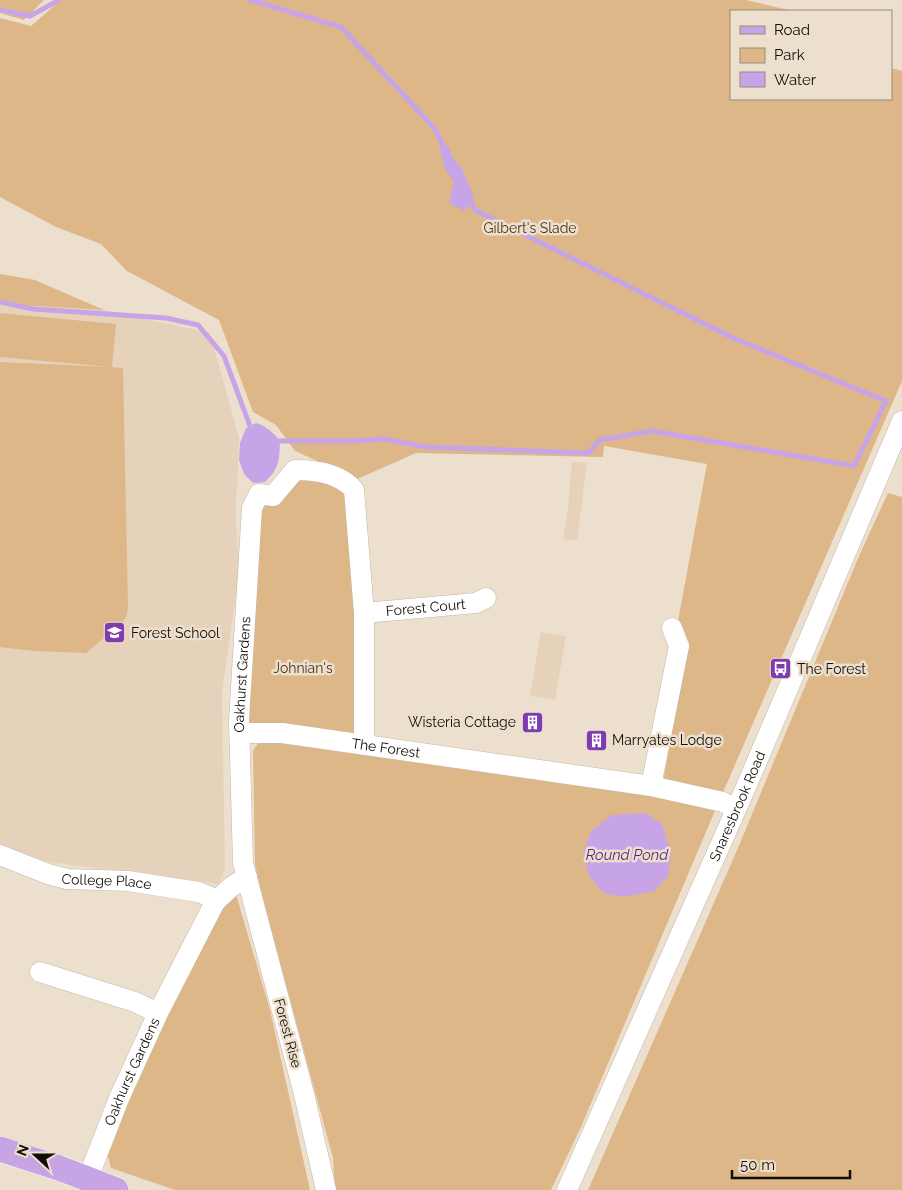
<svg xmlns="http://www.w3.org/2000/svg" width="902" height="1190" font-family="Raleway,sans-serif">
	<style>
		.built { fill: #e6d2bb }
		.green { fill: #deb788 }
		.water { fill: #c7a4e8 }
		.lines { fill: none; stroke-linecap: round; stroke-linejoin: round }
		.stream { stroke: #c7a4e8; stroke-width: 5 }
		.minor-casing { stroke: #c4b7a6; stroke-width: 21 }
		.major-casing { stroke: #fff; stroke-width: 26 }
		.minor { stroke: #fff; stroke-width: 20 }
		.major { stroke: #c7a4e3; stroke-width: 25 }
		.labels { text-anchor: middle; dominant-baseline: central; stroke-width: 5; stroke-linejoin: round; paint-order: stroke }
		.park-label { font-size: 14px; fill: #4b3619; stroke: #eddfcd }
		.street-label { font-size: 14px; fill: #120d07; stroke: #eddfcd }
		.poi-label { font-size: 14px; fill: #120d07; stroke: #eddfcd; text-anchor: start }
		.water-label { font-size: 15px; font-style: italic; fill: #572a79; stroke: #eddfcd }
	</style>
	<rect width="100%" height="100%" fill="#eddfcd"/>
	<g class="built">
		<polygon points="0,304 104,310 210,333 239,438 238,474 236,500 236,520 239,573 222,693 225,868 219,884 49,862 0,850"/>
		<polygon points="572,462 587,463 577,541 563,539 568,508"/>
		<polygon points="541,632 566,636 555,700 530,696"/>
	</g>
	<g class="green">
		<polygon points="0,0 44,0 24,20 0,13"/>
		<polygon points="61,0 746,0 793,11 731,11 731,99 891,99 891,68 902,71 902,381 714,813 581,1127 551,1190 335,1190 333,1158 261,893 255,864 253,750 262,739 661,794 687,642 678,621 707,464 604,446 603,457 416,453 357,479 295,451 276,425 253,412 219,320 127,271 101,244 56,227 0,197 0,18 31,26"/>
		<polygon points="0,274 35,280 104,310 0,304"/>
		<polygon points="0,313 116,324 112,367 123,368 128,605 127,615 123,622 86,653 34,651 0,647 0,362 110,367 0,357"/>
		<polygon points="295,470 348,483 364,745 282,733 239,720 252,508"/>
		<polygon points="888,493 902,497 902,1190 588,1190 738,848 859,556"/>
		<polygon points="235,891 270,1010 310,1190 175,1190 111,1168 107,1153 140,1066 220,909"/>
	</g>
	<g class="water">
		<polygon points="439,145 448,146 454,160 461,166 473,195 472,203 464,211 449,203 454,182 445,169"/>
		<path d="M256,423C266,426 273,432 280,441C279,460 280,468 265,482L253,483L244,474L239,460L240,443L246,428Z"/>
		<polygon points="645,813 662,824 671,853 668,876 654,891 623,897 604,893 589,876 583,854 591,831 612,815"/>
	</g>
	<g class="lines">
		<g class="stream">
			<polyline points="250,0 341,27 435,129 445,150"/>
			<polyline points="0,10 30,16 59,0"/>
			<polyline points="0,302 33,309 166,318 198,325 224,356 250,426"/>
			<polyline points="280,441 353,441 385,439 426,447 588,453 600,440 652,431 854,466 886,401 733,338 475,210 469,197"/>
		</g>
		<defs>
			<g id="minor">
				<path id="s1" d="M364,613L476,603L486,598"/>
				<path id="s2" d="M239,733H282L651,786L723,802L736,809"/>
				<polyline points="651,786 679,646 672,628"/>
				<path id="s3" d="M0,855L48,874L67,879L128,881L198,892L211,897L215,902"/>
				<polyline points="40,972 135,1002 158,1013"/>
				<path id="s4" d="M88,1178L120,1096L158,1013L215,902L231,887L247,877"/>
				<path id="s5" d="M326,1190L304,1094L243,863L239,720L252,508L259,494L273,496L295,470C315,470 340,473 354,490L364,613V745"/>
				<path id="s6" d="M567,1190L743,794L902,421"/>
			</g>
			<polyline id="major" points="0,1149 59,1168 116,1190"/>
		</defs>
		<use href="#minor" class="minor-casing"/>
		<use href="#major" class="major-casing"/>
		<use href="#minor" class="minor"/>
		<use href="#major" class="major"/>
	</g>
	<defs>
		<symbol id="school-square" viewBox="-11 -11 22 22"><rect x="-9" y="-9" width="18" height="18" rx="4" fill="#7f3cb0" stroke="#eddfcd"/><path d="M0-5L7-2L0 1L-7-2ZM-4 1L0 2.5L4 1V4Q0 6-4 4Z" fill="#fff"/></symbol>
		<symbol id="bus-square" viewBox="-11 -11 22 22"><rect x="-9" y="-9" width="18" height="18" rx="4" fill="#7f3cb0" stroke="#eddfcd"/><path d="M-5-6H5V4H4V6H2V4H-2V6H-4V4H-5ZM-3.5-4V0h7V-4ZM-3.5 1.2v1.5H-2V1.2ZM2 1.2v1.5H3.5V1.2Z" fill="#fff"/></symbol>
		<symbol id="building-square" viewBox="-11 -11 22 22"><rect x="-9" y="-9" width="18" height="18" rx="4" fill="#7f3cb0" stroke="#eddfcd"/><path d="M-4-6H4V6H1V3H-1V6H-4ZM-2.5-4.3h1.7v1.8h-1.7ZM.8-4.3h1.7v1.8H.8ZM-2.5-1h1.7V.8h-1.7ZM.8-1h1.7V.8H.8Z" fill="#fff"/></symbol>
	</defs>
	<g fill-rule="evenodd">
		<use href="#school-square" x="102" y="620" width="25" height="25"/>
		<use href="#bus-square" x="768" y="656" width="25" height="25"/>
		<use href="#building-square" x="520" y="710" width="25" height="25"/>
		<use href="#building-square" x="584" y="728" width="25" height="25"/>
	</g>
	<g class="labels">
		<g class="park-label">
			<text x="530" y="228">Gilbert's Slade</text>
			<text x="303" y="668">Johnian's</text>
		</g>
		<g class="street-label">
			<text stroke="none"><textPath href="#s1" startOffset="62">Forest Court</textPath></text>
			<text stroke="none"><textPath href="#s5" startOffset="526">Oakhurst Gardens</textPath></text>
			<text stroke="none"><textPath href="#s2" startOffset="148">The Forest</textPath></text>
			<text stroke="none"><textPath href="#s6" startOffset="420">Snaresbrook Road</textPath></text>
			<text stroke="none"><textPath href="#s3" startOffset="111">College Place</textPath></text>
			<text transform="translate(288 1033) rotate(75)">Forest Rise</text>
			<text stroke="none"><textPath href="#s4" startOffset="115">Oakhurst Gardens</textPath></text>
		</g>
		<g class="poi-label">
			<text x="131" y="633">Forest School</text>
			<text x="797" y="669">The Forest</text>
			<text x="516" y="722" text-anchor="end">Wisteria Cottage</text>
			<text x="612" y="740">Marryates Lodge</text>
		</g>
		<g class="water-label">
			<text x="627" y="855">Round Pond</text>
		</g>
	</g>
	<rect x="730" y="10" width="162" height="90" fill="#eddfcd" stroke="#958b7e"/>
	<rect x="740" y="26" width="25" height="8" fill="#c7a4e3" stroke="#958b7e"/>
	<text x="774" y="35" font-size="15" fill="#120d07">Road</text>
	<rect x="740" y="48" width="25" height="15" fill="#deb788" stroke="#958b7e"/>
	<text x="774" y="60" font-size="15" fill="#120d07">Park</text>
	<rect x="740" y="72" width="25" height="15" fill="#c7a4e8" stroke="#958b7e"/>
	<text x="774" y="85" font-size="15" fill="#120d07">Water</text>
	<g transform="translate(35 1155) rotate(291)" stroke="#eddfcd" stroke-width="4" paint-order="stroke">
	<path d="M0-4L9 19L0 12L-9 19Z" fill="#120d07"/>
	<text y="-8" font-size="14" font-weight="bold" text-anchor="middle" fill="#120d07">N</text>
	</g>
	<path d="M732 1170v8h118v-8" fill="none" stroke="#120d07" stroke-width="2.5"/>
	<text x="740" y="1170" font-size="15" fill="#120d07" stroke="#eddfcd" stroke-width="4" paint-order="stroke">50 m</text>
</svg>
